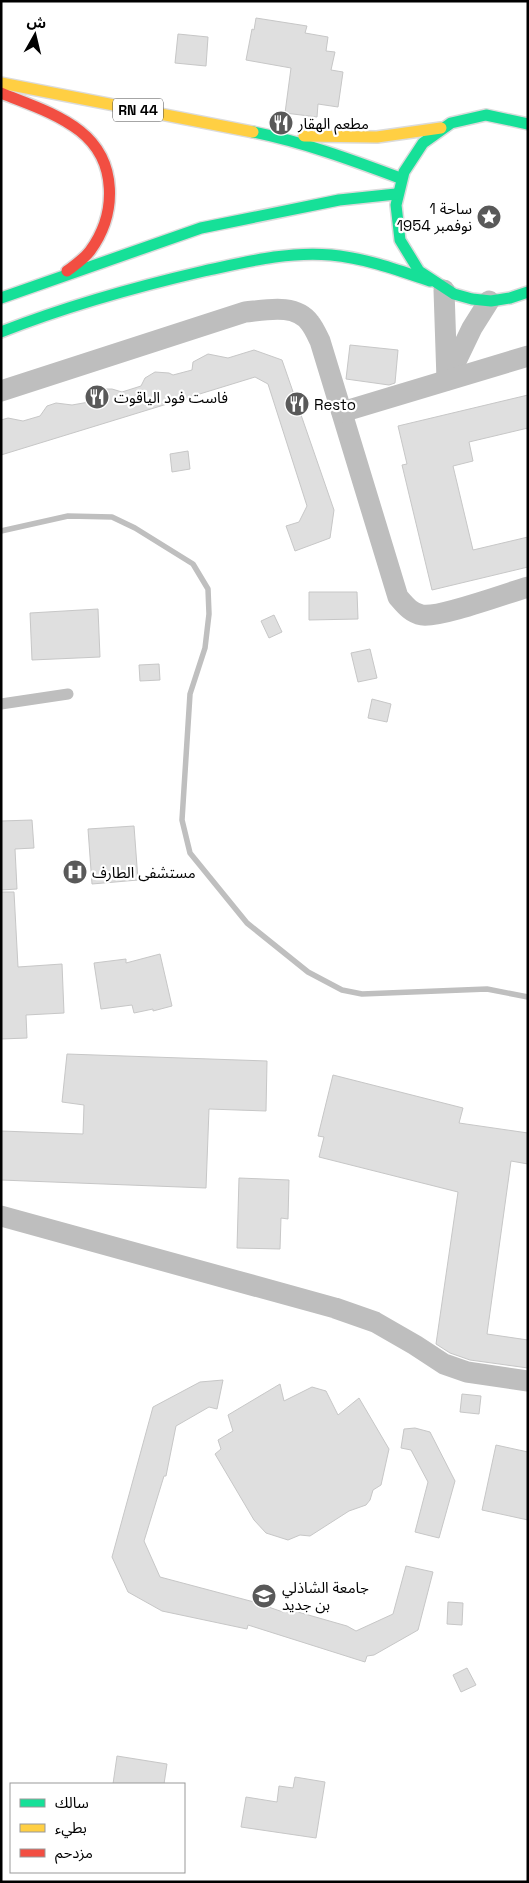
<svg xmlns="http://www.w3.org/2000/svg" width="529" height="1883" font-family="'Space Grotesk','Noto Sans Arabic',sans-serif">
	<style>
		.lines { fill: none; stroke-linecap: round; stroke-linejoin: round }
		.stream { stroke: #bfbfbf; stroke-width: 5.5 }
		.building { fill: #dfdfdf; stroke: #c7c7c7 }
		.fast-casing { stroke: #dbdbdb; stroke-width: 14 }
		.slow-casing { stroke: #dbdbdb; stroke-width: 14 }
		.jam-casing { stroke: #dbdbdb; stroke-width: 14 }
		.lane { stroke: #bebebe; stroke-width: 11 }
		.street { stroke: #bebebe; stroke-width: 21 }
		.fast { stroke: #16e098; stroke-width: 11 }
		.slow { stroke: #ffcf43; stroke-width: 11 }
		.jam { stroke: #f24e42; stroke-width: 11 }
		.labels { text-anchor: middle; dominant-baseline: central; stroke-width: 4.5; stroke-linejoin: round; paint-order: stroke }
		.shield { fill: #fff; stroke: #4c4c4c; stroke-width: 1 }
		.shield-label { font-size: 14px; font-weight: bold; fill: #000 }
		.poi-label { font-size: 15px; fill: #000; stroke: #fff; text-anchor: start }
	</style>
	<rect width="100%" height="100%" fill="#fff"/>
	<g class="lines">
		<polyline class="stream" points="1,531 68,516 112,517 135,528 193,564 208,589 209,614 205,648 190,694 182,820 190,853 247,923 308,972 342,990 362,994 487,989 528,997"/>
	</g>
	<g class="building">
		<polygon points="256,18 307,26 305,33 328,37 326,51 335,52 331,70 343,72 338,107 318,104 317,117 285,113 291,68 246,60 252,29 254,30"/>
		<polygon points="178,34 208,37 206,66 175,63"/>
		<polygon points="350,345 398,350 395,383 389,385 346,379"/>
		<polygon points="254,350 282,360 334,510 330,538 295,551 286,526 299,522 307,506 268,384 255,377 1,455 1,420 8,418 23,421 40,416 47,406 56,403 72,405 89,402 91,393 100,389 112,389 122,392 141,386 145,378 155,372 169,373 173,375 192,370 193,362 208,354 228,358"/>
		<polygon points="528,395 528,428 469,442 473,461 453,466 473,550 528,537 528,567 432,590 402,465 407,464 398,426"/>
		<polygon points="188,451 190,469 172,472 170,454"/>
		<polygon points="309,592 357,592 358,619 309,620"/>
		<polygon points="98,609 100,657 32,660 30,613"/>
		<polygon points="274,615 282,632 269,638 261,621"/>
		<polygon points="370,649 377,678 358,682 351,653"/>
		<polygon points="159,664 160,680 140,681 139,665"/>
		<polygon points="372,699 391,704 387,722 368,718"/>
		<polygon points="32,820 34,848 15,849 17,889 1,890 1,821"/>
		<polygon points="134,826 138,880 92,884 88,829"/>
		<polygon points="1,892 14,892 18,967 62,964 64,1013 26,1015 27,1038 1,1039"/>
		<polygon points="160,954 172,1006 153,1011 153,1009 134,1013 132,1005 101,1009 94,963 126,959 126,963"/>
		<polygon points="67,1054 267,1061 266,1111 209,1109 206,1188 1,1180 1,1131 83,1134 84,1105 62,1102"/>
		<polygon points="333,1075 463,1108 459,1123 528,1133 528,1164 511,1161 487,1334 528,1340 528,1368 470,1360 450,1353 436,1344 458,1192 319,1157 324,1137 318,1136"/>
		<polygon points="239,1178 289,1180 288,1219 281,1218 280,1249 237,1248"/>
		<polygon points="223,1380 217,1409 209,1407 176,1426 166,1476 164,1476 144,1541 160,1577 254,1602 283,1612 284,1608 347,1626 356,1631 393,1614 406,1566 433,1572 418,1630 374,1655 367,1656 365,1662 248,1625 247,1629 162,1611 128,1592 112,1557 153,1407 200,1382"/>
		<polygon points="280,1384 284,1401 312,1387 326,1391 338,1415 359,1398 389,1449 381,1485 373,1490 370,1500 366,1505 349,1511 310,1536 300,1535 288,1540 266,1533 254,1520 215,1454 221,1449 218,1440 233,1431 228,1415"/>
		<polygon points="462,1394 481,1396 479,1414 460,1412"/>
		<polygon points="415,1428 430,1432 455,1481 439,1538 415,1532 428,1482 411,1450 401,1448 404,1429"/>
		<polygon points="496,1445 528,1452 528,1520 482,1510"/>
		<polygon points="448,1602 463,1603 462,1625 447,1624"/>
		<polygon points="467,1668 476,1685 461,1692 453,1675"/>
		<polygon points="117,1756 167,1764 164,1784 113,1784"/>
		<polygon points="295,1777 325,1782 316,1838 241,1827 246,1797 277,1802 279,1786 293,1788"/>
	</g>
	<g class="lines">
		<defs>
			<g id="fast">
				<polyline points="528,124 486,115 451,123 423,143 404,172 396,205 400,240 419,271 454,294 472,299 491,301 510,298 528,292"/>
				<path d="M253,132C303,142 352,160 400,178"/>
				<polyline points="1,298 201,228 339,200 396,194"/>
				<path d="M1,332C67,306 135,287 204,271C246,262 288,251 331,255C365,258 398,270 430,281"/>
			</g>
			<g id="slow">
				<polyline points="1,83 253,132"/>
				<polyline points="304,136 377,137 441,128"/>
			</g>
			<path id="jam" d="M1,93C28,104 57,113 80,131C118,161 117,214 90,251C84,259 75,265 67,271"/>
		</defs>
		<use href="#fast" class="fast-casing"/>
		<use href="#slow" class="slow-casing"/>
		<use href="#jam" class="jam-casing"/>
		<polyline class="lane" points="1,704 68,694"/>
		<g class="street">
			<polyline points="444,290 447,380 472,328 489,301"/>
			<path d="M1,391L245,312C266,310 296,303 310,323C314,328 317,335 320,341L398,597C405,605 411,613 422,615C440,618 507,593 528,587"/>
			<polyline points="342,412 528,356"/>
			<polyline points="1,1216 335,1308 375,1322 415,1345 444,1364 467,1372 528,1381"/>
		</g>
		<use href="#fast" class="fast"/>
		<use href="#slow" class="slow"/>
		<use href="#jam" class="jam"/>
	</g>
	<defs>
		<symbol id="restaurant-disc" viewBox="-11 -11 22 22"><circle r="9.5" fill="#595959" stroke="#fff"/><path d="M-5-6h1v4h1v-4h1v4h1v-4h1v5L-1.5 .5V6h-2V.5L-5-1ZM5-6V6H3V1.5H1.5Q1.5-4 5-6Z" fill="#fff"/></symbol>
		<symbol id="sight-disc" viewBox="-11 -11 22 22"><circle r="9.5" fill="#595959" stroke="#fff"/><path d="M0-6L1.8-2.2L6-1.7L2.9 1.2L3.7 5.4L0 3.3L-3.7 5.4L-2.9 1.2L-6-1.7L-1.8-2.2Z" fill="#fff"/></symbol>
		<symbol id="hospital-disc" viewBox="-11 -11 22 22"><circle r="9.5" fill="#595959" stroke="#fff"/><path d="M-5-5h3v3.5h4V-5h3V5h-3V1.5h-4V5h-3Z" fill="#fff"/></symbol>
		<symbol id="university-disc" viewBox="-11 -11 22 22"><circle r="9.5" fill="#595959" stroke="#fff"/><path d="M0-5L7-2L0 1L-7-2ZM-4 1L0 2.5L4 1V4Q0 6-4 4Z" fill="#fff"/></symbol>
	</defs>
	<g fill-rule="evenodd">
		<use href="#restaurant-disc" x="267" y="109" width="28" height="28"/>
		<use href="#sight-disc" x="475" y="203" width="28" height="28"/>
		<use href="#restaurant-disc" x="83" y="383" width="28" height="28"/>
		<use href="#restaurant-disc" x="283" y="390" width="28" height="28"/>
		<use href="#hospital-disc" x="61" y="858" width="28" height="28"/>
		<use href="#university-disc" x="250" y="1582" width="28" height="28"/>
	</g>
	<g class="labels">
		<rect class="shield" x="113" y="98.5" width="50" height="23" rx="4"/>
		<g class="shield-label">
			<text x="138" y="110">RN 44</text>
		</g>
		<g class="poi-label">
			<text x="298" y="123">مطعم الهقار</text>
			<text x="472" y="208" text-anchor="end">ساحة 1<tspan x="472" dy="17">نوفمبر 1954</tspan></text>
			<text x="114" y="397">فاست فود الياقوت</text>
			<text x="314" y="404">Resto</text>
			<text x="92" y="872">مستشفى الطارف</text>
			<text x="282" y="1587">جامعة الشاذلي<tspan x="282" dy="17">بن جديد</tspan></text>
		</g>
	</g>
	<rect width="529" height="1883" fill="none" stroke="#000000" stroke-width="5"/>
	<rect x="10" y="1783" width="175" height="90" fill="#ffffff" stroke="#999999"/>
	<rect x="20" y="1799" width="25" height="8" fill="#16e098" stroke="#999999"/>
	<text x="55" y="1808" font-size="15" fill="#000000">سالك</text>
	<rect x="20" y="1824" width="25" height="8" fill="#ffcf43" stroke="#999999"/>
	<text x="55" y="1833" font-size="15" fill="#000000">بطيء</text>
	<rect x="20" y="1849" width="25" height="8" fill="#f24e42" stroke="#999999"/>
	<text x="55" y="1858" font-size="15" fill="#000000">مزدحم</text>
	<g transform="translate(35 35) rotate(8)" stroke="#ffffff" stroke-width="4" paint-order="stroke">
	<path d="M0-4L9 19L0 12L-9 19Z" fill="#000000"/>
	<text y="-8" font-size="14" font-weight="bold" text-anchor="middle" fill="#000000">ش</text>
	</g>
</svg>
